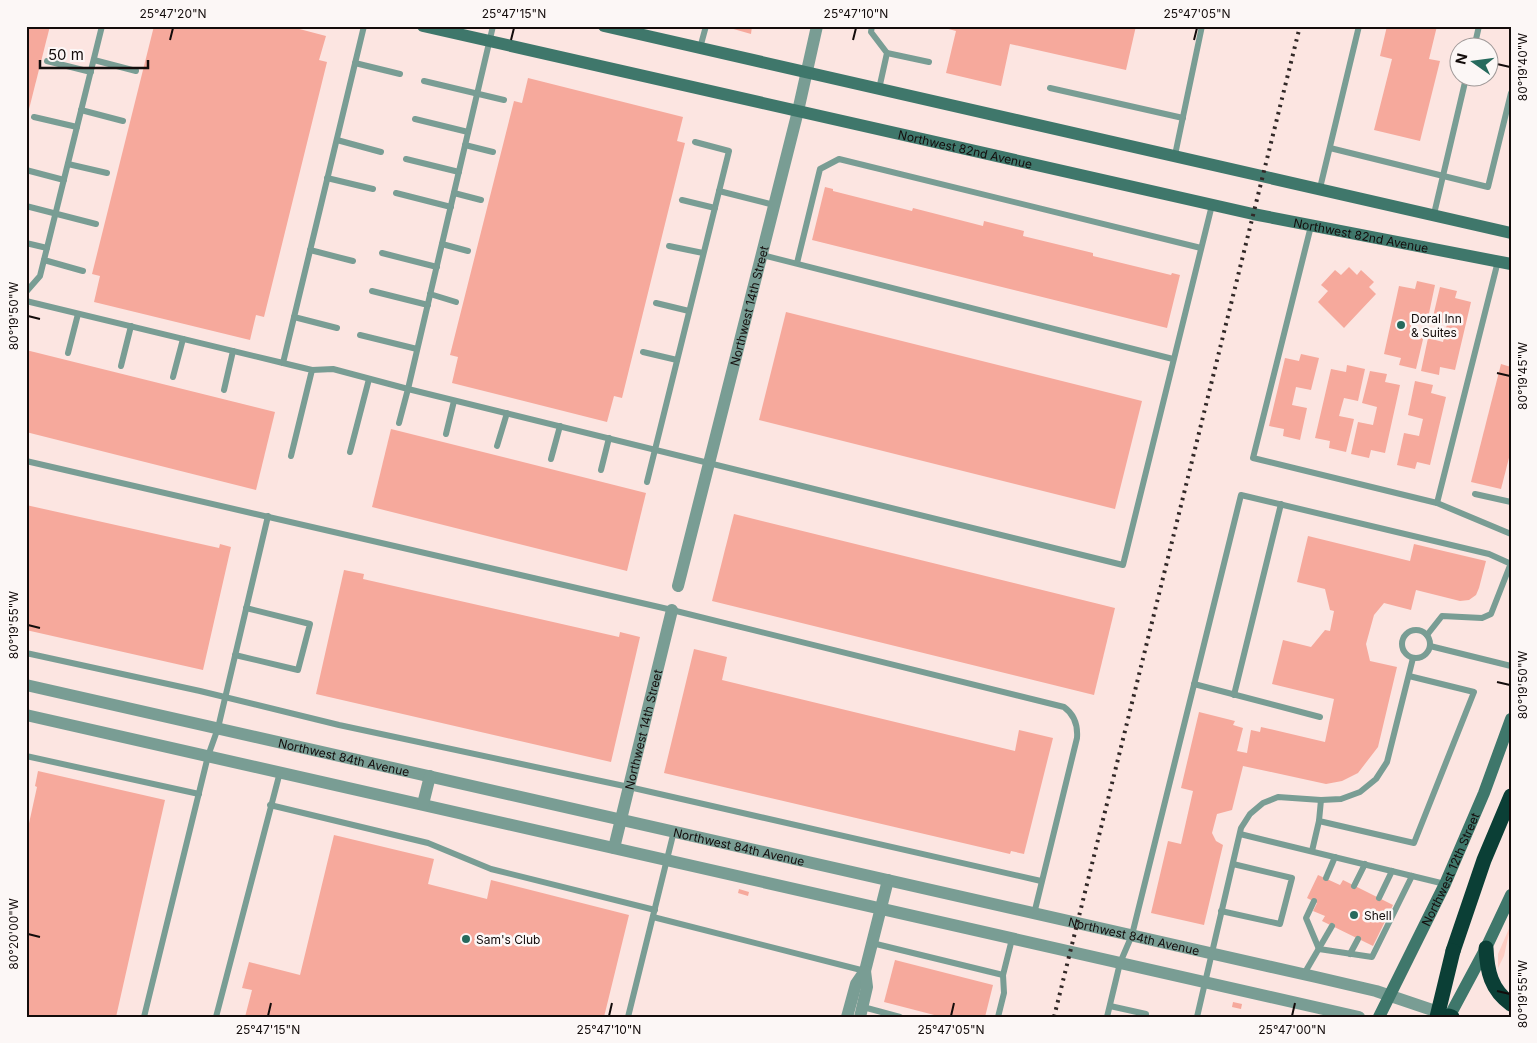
<svg xmlns="http://www.w3.org/2000/svg" width="1537" height="1043" font-family="Inter,sans-serif">
	<style>
		.green { fill: #fecdc4 }
		.building { fill: #f6a99c }
		.lines { fill: none; stroke-linecap: round; stroke-linejoin: round }
		.lane { stroke: #799d94; stroke-width: 6 }
		.street { stroke: #799d94; stroke-width: 12 }
		.secondary { stroke: #3f776b; stroke-width: 12 }
		.highway { stroke: #0b3f36; stroke-width: 15 }
		.rail { stroke: #312827; stroke-width: 4; stroke-dasharray: 2.5 5; stroke-linecap: butt }
		.highway-bridge { stroke: #0b3f36; stroke-width: 15 }
		.ticks { fill: none; stroke: #130c0b; stroke-width: 2 }
		.poi-dot { fill: #266a5d; stroke: #fcf7f6; stroke-width: 2 }
		.labels { text-anchor: middle; dominant-baseline: central; stroke-width: 5; stroke-linejoin: round; paint-order: stroke }
		.street-label { font-size: 12px; fill: #130c0b; stroke: #fcf7f6 }
		.poi-label { font-size: 12px; fill: #130c0b; stroke: #fcf7f6; text-anchor: start }
		.neatline { fill: none; stroke: #130c0b; stroke-width: 2 }
		.ticks-label { font-size: 12px; text-anchor: middle; fill: #130c0b }
	</style>
	<rect width="100%" height="100%" fill="#fce5e1"/>
	<polygon class="green" points="1511,924 1504,956 1498,968 1498,954"/>
	<g class="building">
		<polygon points="26,26 50,26 27,117 26,117"/>
		<polygon points="154,26 288,26 326,36 319,60 327,62 264,317 256,315 250,340 94,302 100,276 92,274"/>
		<polygon points="723,26 752,26 751,34"/>
		<polygon points="937,26 1136,26 1126,70 1010,44 1001,86 946,73 956,31"/>
		<polygon points="1387,26 1437,26 1429,59 1440,61 1420,141 1374,130 1392,59 1380,56"/>
		<polygon points="528,78 683,117 677,141 685,143 622,398 614,396 607,422 452,383 458,357 450,355 514,101 522,103"/>
		<polygon points="825,187 833,189 833,191 912,211 913,208 983,226 984,221 1024,231 1023,236 1093,253 1093,256 1171,275 1172,273 1180,275 1167,328 812,240"/>
		<polygon points="1349,267 1357,275 1361,270 1374,282 1369,287 1376,294 1344,328 1318,302 1328,291 1321,285 1335,270 1341,275"/>
		<polygon points="1417,281 1435,285 1428,318 1413,315 1410,331 1424,335 1416,369 1399,365 1401,358 1384,354 1399,286 1415,289"/>
		<polygon points="1440,287 1457,291 1455,298 1471,302 1455,370 1440,367 1439,375 1421,371 1428,338 1443,342 1447,324 1432,321"/>
		<polygon points="786,312 1142,401 1115,509 759,420"/>
		<polygon points="26,350 275,412 256,490 26,432"/>
		<polygon points="1301,354 1319,358 1311,390 1296,387 1292,405 1307,408 1300,440 1283,436 1284,429 1269,426 1285,358 1299,361"/>
		<polygon points="1501,364 1511,367 1511,450 1501,489 1471,482"/>
		<polygon points="1347,365 1365,369 1358,401 1344,398 1339,416 1354,419 1346,452 1329,448 1330,441 1315,438 1331,369 1346,372"/>
		<polygon points="1370,371 1387,374 1385,382 1400,385 1385,453 1371,450 1369,458 1351,454 1358,422 1373,425 1377,407 1362,403"/>
		<polygon points="1415,381 1433,385 1431,393 1446,397 1430,465 1417,462 1415,469 1397,465 1404,433 1419,436 1423,419 1408,415"/>
		<polygon points="391,429 646,493 627,571 372,507"/>
		<polygon points="26,505 219,548 220,544 231,547 203,670 26,630"/>
		<polygon points="734,514 1115,608 1094,695 712,601"/>
		<polygon points="1308,536 1410,561 1414,544 1486,561 1479,588 1476,595 1469,600 1460,601 1416,590 1411,610 1384,603 1374,615 1366,644 1370,661 1397,667 1378,747 1358,773 1342,781 1326,784 1243,766 1232,810 1217,814 1212,833 1216,841 1223,845 1204,925 1151,913 1168,841 1181,844 1193,791 1181,788 1199,712 1235,721 1233,725 1243,728 1237,751 1247,753 1251,730 1260,732 1261,727 1325,742 1334,699 1272,684 1283,640 1311,647 1325,630 1330,631 1334,611 1330,610 1325,589 1297,582"/>
		<polygon points="344,570 364,574 363,579 619,637 620,632 640,637 611,762 316,694"/>
		<polygon points="694,649 727,657 722,680 1015,751 1019,730 1053,738 1024,854 1011,851 1010,854 664,773"/>
		<polygon points="38,771 165,800 116,1017 26,1017 26,837 37,787 35,786"/>
		<polygon points="334,835 434,859 428,884 487,899 491,880 629,915 604,1017 245,1017 252,990 242,988 249,962 300,975"/>
		<polygon points="1318,875 1340,885 1343,880 1393,905 1373,946 1322,921 1325,916 1313,911 1317,903 1307,898"/>
		<polygon points="739,889 749,892 748,896 738,893"/>
		<polygon points="895,960 993,985 985,1017 942,1017 884,1002"/>
		<polygon points="1233,1002 1242,1004 1241,1009 1232,1007"/>
	</g>
	<g class="lines">
		<g class="lane">
			<polyline points="493,26 408,389 1123,565 1212,205"/>
			<polyline points="872,26 871,32 887,53 879,89"/>
			<polyline points="700,48 706,26"/>
			<polyline points="1474,48 1479,26"/>
			<polyline points="887,53 929,62"/>
			<polyline points="94,60 136,71"/>
			<polyline points="47,61 91,72"/>
			<polyline points="355,63 400,74"/>
			<polyline points="424,81 504,100"/>
			<polyline points="1050,88 1183,118"/>
			<polyline points="81,110 123,121"/>
			<polyline points="34,117 77,127"/>
			<polyline points="415,119 468,132"/>
			<polyline points="337,140 381,152"/>
			<polyline points="465,145 493,152"/>
			<polyline points="1330,148 1488,187 1511,93"/>
			<polyline points="1175,155 1202,26"/>
			<polyline points="406,159 459,172"/>
			<polyline points="68,164 107,173"/>
			<polyline points="26,170 64,180"/>
			<polyline points="327,178 373,189"/>
			<polyline points="1320,188 1359,26"/>
			<polyline points="719,191 774,205"/>
			<polyline points="396,193 451,207"/>
			<polyline points="454,193 481,200"/>
			<polyline points="682,200 715,208"/>
			<polyline points="26,206 96,224"/>
			<polyline points="1434,214 1466,78"/>
			<polyline points="1311,226 1253,458 1437,503 1498,261"/>
			<polyline points="26,243 47,248"/>
			<polyline points="442,244 468,251"/>
			<polyline points="669,246 703,253"/>
			<polyline points="310,250 353,261"/>
			<polyline points="382,253 437,267"/>
			<polyline points="762,255 1173,359"/>
			<polyline points="44,260 83,271"/>
			<polyline points="797,263 820,169 839,159 1201,248"/>
			<polyline points="372,291 428,305"/>
			<polyline points="26,292 40,276 102,26"/>
			<polyline points="430,294 456,302"/>
			<polyline points="26,301 283,363 364,26"/>
			<polyline points="656,303 689,311"/>
			<polyline points="294,317 337,328"/>
			<polyline points="360,335 417,349"/>
			<polyline points="643,352 677,360"/>
			<polyline points="68,353 78,314"/>
			<polyline points="283,363 312,370 291,456"/>
			<polyline points="121,366 131,326"/>
			<polyline points="312,370 333,369 408,389 399,423"/>
			<polyline points="173,377 183,339"/>
			<polyline points="224,390 233,351"/>
			<polyline points="446,434 454,401"/>
			<polyline points="497,446 507,413"/>
			<polyline points="350,452 369,379"/>
			<polyline points="551,459 560,426"/>
			<path d="M26,461L672,610L1064,707C1075,715 1078,725 1077,738L1034,914"/>
			<polyline points="601,470 609,438"/>
			<polyline points="647,482 729,151 695,142"/>
			<polyline points="1475,494 1511,502"/>
			<polyline points="1437,503 1511,534"/>
			<circle cx="1416" cy="644" r="14"/>
			<polyline points="1427,635 1442,616 1482,618 1491,614 1511,563"/>
			<polyline points="1430,646 1511,666"/>
			<polyline points="26,653 200,691 339,725 629,787 1041,881"/>
			<polyline points="235,655 298,670 310,624 246,608"/>
			<polyline points="1194,684 1320,717"/>
			<polyline points="1234,695 1281,504"/>
			<polyline points="26,756 199,794"/>
			<polyline points="1321,800 1319,821 1414,843 1474,692 1409,676"/>
			<polyline points="270,805 428,843 491,869 655,910"/>
			<polyline points="1240,834 1445,884"/>
			<polyline points="1312,851 1319,821"/>
			<polyline points="1326,878 1335,857"/>
			<polyline points="1354,886 1365,864"/>
			<polyline points="1379,898 1392,871"/>
			<polyline points="1314,901 1306,918 1319,949 1372,957 1412,876"/>
			<polyline points="1221,911 1280,924 1292,878 1233,864"/>
			<polyline points="653,917 865,971"/>
			<polyline points="872,943 1003,975"/>
			<polyline points="1350,954 1358,939"/>
			<polyline points="1304,974 1332,926"/>
			<polyline points="1110,1006 1146,1014 1145,1017"/>
			<polyline points="863,1007 900,1017"/>
			<polyline points="144,1017 208,756 218,728 268,516"/>
			<polyline points="216,1017 280,772"/>
			<polyline points="628,1017 674,831"/>
			<polyline points="998,1017 1004,993 1003,975 1012,939"/>
			<polyline points="1107,1017 1120,963 1132,935 1241,495 1489,554 1509,563"/>
			<polyline points="1197,1017 1241,828 1250,814 1263,803 1278,797 1321,800 1341,799 1360,792 1376,779 1387,762 1413,658"/>
		</g>
		<g class="street">
			<path id="s1" d="M678,586L798,111L817,26"/>
			<path id="s2" d="M26,685L1316,977L1376,991L1447,1015"/>
			<polyline points="26,715 1359,1017"/>
			<polyline points="423,804 430,776"/>
			<path id="s3" d="M614,848L672,610"/>
			<polyline points="847,1017 856,984 865,971 888,880"/>
			<polyline points="860,1017 867,987 865,971"/>
		</g>
		<g class="secondary">
			<path id="s4" d="M423,26L1253,214L1511,264"/>
			<polyline points="604,26 1511,233"/>
			<path id="s5" d="M1379,1017L1445,884L1484,793L1511,719"/>
			<polyline points="1449,1017 1486,948 1511,895"/>
		</g>
		<g class="highway">
			<path d="M1486,948C1487,971 1491,990 1511,1004"/>
			<polyline points="1453,951 1484,860 1511,796"/>
			<polyline points="1449,1016 1452,1017"/>
		</g>
		<polyline class="rail" points="1054,1017 1300,26"/>
		<polyline class="highway-bridge" points="1437,1017 1453,951"/>
	</g>
	<path class="ticks" d="M170,40L173,28M511,40L514,28M853,40L856,28M1194,40L1197,28M1497,64L1510,67M28,316L40,319M1497,373L1510,376M28,625L40,628M1497,682L1510,685M28,934L40,937M1497,991L1510,994M268,1016L271,1003M609,1016L612,1003M951,1016L954,1003M1292,1016L1295,1003"/>
	<g class="poi-dot">
		<circle cx="1401" cy="325" r="5"/>
		<circle cx="1354" cy="915" r="5"/>
		<circle cx="466" cy="939" r="5"/>
	</g>
	<g class="labels">
		<g class="street-label">
			<text stroke="none"><textPath href="#s4" startOffset="556">Northwest 82nd Avenue</textPath></text>
			<text stroke="none"><textPath href="#s4" startOffset="961">Northwest 82nd Avenue</textPath></text>
			<text stroke="none"><textPath href="#s1" startOffset="289">Northwest 14th Street</textPath></text>
			<text stroke="none"><textPath href="#s3" startOffset="122">Northwest 14th Street</textPath></text>
			<text stroke="none"><textPath href="#s2" startOffset="326">Northwest 84th Avenue</textPath></text>
			<text stroke="none"><textPath href="#s2" startOffset="731">Northwest 84th Avenue</textPath></text>
			<text stroke="none"><textPath href="#s5" startOffset="164">Northwest 12th Street</textPath></text>
			<text stroke="none"><textPath href="#s2" startOffset="1136">Northwest 84th Avenue</textPath></text>
		</g>
		<g class="poi-label">
			<text x="1411" y="318">Doral Inn<tspan x="1411" dy="14">&amp; Suites</tspan></text>
			<text x="1364" y="915">Shell</text>
			<text x="476" y="939">Sam's Club</text>
		</g>
	</g>
	<rect width="1537" height="1043" fill="none" stroke="#fcf7f6" stroke-width="55"/>
	<g transform="translate(1474 62) rotate(284)"><circle r="24" fill="#fcf7f6" stroke="#9f9998"/>
	<path d="M0-4L9 19L0 12L-9 19Z" fill="#266a5d"/>
	<text y="-8" font-size="14" font-weight="bold" text-anchor="middle" fill="#130c0b">N</text>
	</g>
	<path d="M40 60v8h108v-8" fill="none" stroke="#130c0b" stroke-width="2.5"/>
	<text x="48" y="60" font-size="15" fill="#130c0b" stroke="#fcf7f6" stroke-width="4" paint-order="stroke">50 m</text>
	<rect x="28" y="28" width="1482" height="988" class="neatline"/>
	<g class="ticks-label">
		<text x="173" y="18">25°47'20"N</text>
		<text x="514" y="18">25°47'15"N</text>
		<text x="856" y="18">25°47'10"N</text>
		<text x="1197" y="18">25°47'05"N</text>
		<text transform="translate(1523 67) rotate(-90)" y="4">80°19'40"W</text>
		<text transform="translate(14 316) rotate(-90)" y="4">80°19'50"W</text>
		<text transform="translate(1523 376) rotate(-90)" y="4">80°19'45"W</text>
		<text transform="translate(14 625) rotate(-90)" y="4">80°19'55"W</text>
		<text transform="translate(1523 685) rotate(-90)" y="4">80°19'50"W</text>
		<text transform="translate(14 934) rotate(-90)" y="4">80°20'00"W</text>
		<text transform="translate(1523 994) rotate(-90)" y="4">80°19'55"W</text>
		<text x="268" y="1034">25°47'15"N</text>
		<text x="609" y="1034">25°47'10"N</text>
		<text x="951" y="1034">25°47'05"N</text>
		<text x="1292" y="1034">25°47'00"N</text>
	</g>
</svg>
